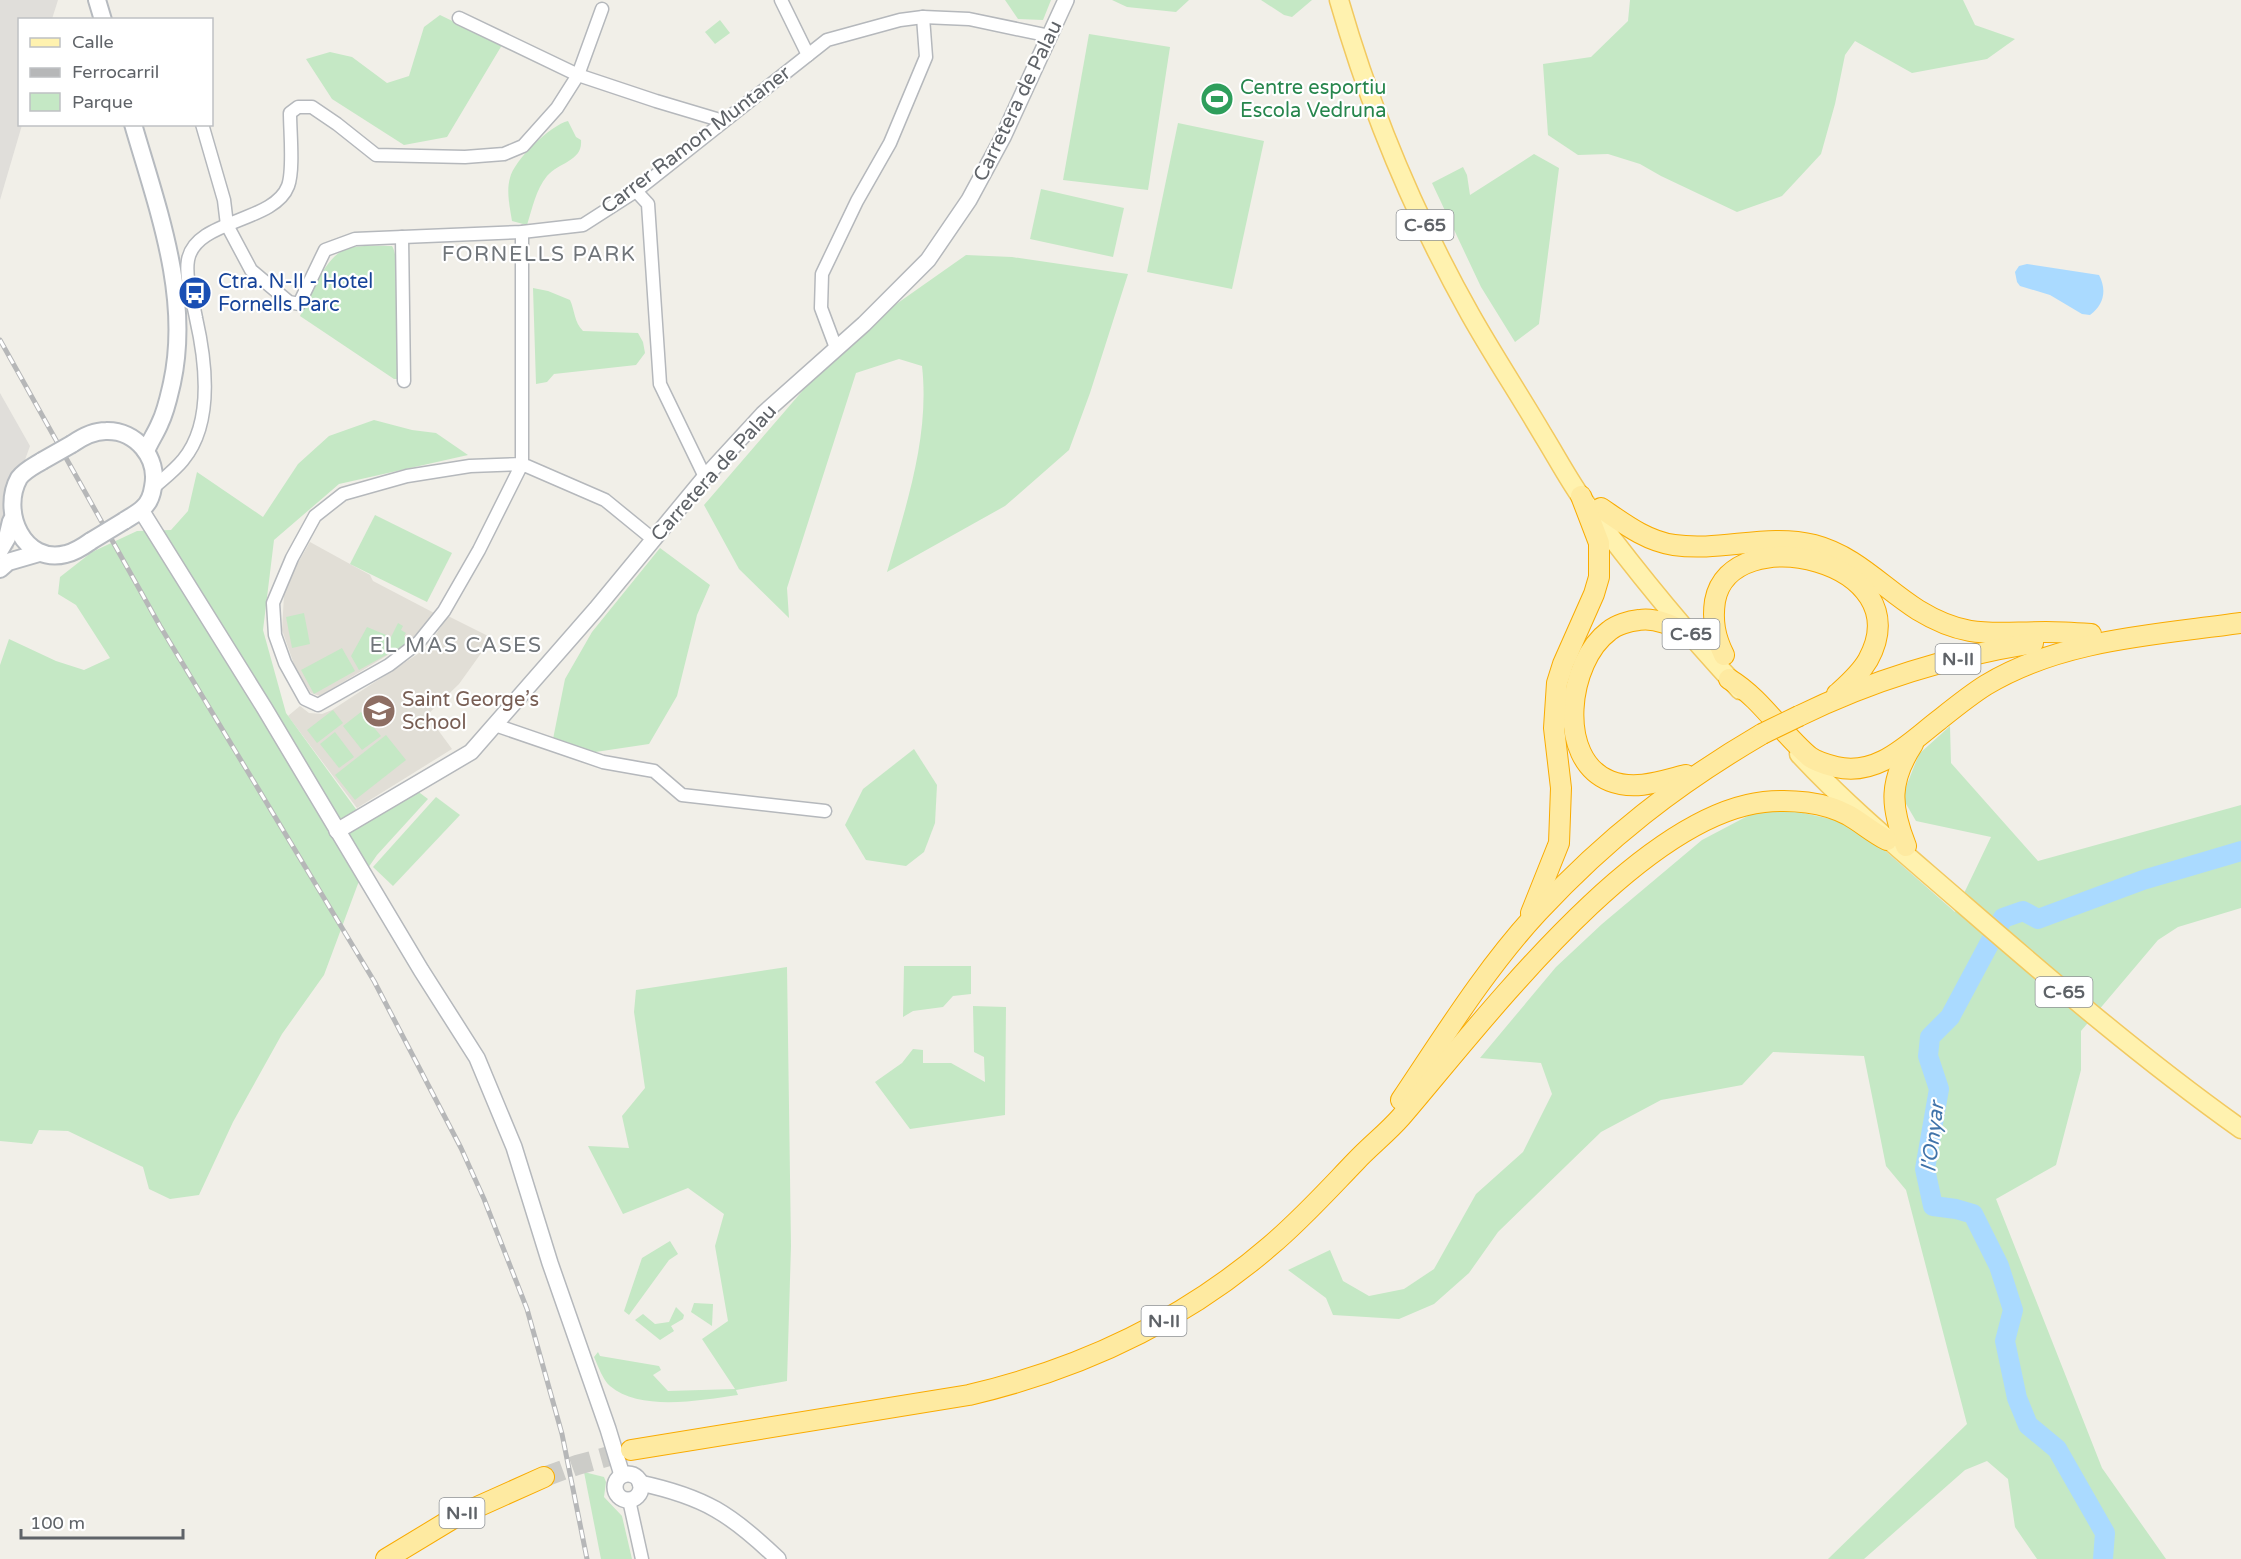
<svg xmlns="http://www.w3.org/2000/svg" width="2241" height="1559" font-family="'Varela Round',sans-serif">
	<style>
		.industrial { fill: #e0deda }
		.education { fill: #e1ded6 }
		.green { fill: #c5e8c5 }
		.water { fill: #aadaff }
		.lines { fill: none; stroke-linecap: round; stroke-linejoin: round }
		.river { stroke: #aadaff; stroke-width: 20 }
		.trunk-tunnel { stroke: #ccccc8; stroke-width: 20; stroke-dasharray: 20 10; stroke-linecap: butt }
		.minor-casing { stroke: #b5b8bc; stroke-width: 15 }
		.tertiary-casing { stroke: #b5b8bc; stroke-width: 18 }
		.secondary-casing { stroke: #b6babf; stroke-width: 20 }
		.primary-casing { stroke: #f2c960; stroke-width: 21 }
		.trunk-casing { stroke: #f9ab00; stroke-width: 22 }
		.minor { stroke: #fff; stroke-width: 12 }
		.tertiary { stroke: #fff; stroke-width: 15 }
		.secondary { stroke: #fff; stroke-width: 16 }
		.primary { stroke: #fff2af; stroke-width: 18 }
		.trunk { stroke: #feeaa1; stroke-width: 20 }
		.rail-casing { stroke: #b6b7b8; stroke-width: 5 }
		.rail { stroke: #fff; stroke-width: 3; stroke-dasharray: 9; stroke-linecap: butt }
		.secondary-bridge-casing { stroke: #b6babf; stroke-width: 20; stroke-linecap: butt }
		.trunk-bridge-casing { stroke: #f9ab00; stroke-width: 22; stroke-linecap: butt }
		.secondary-bridge { stroke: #fff; stroke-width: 16 }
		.trunk-bridge { stroke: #feeaa1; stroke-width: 20 }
		.labels { text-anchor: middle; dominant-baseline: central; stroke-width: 4.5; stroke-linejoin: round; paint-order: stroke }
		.shield { fill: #fff; stroke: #8f9295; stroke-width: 1.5 }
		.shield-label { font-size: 18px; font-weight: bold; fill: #5f6368 }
		.leisure-label { font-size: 20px; fill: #27864d; stroke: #fff; text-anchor: start }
		.street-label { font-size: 20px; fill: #5f6368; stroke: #fff }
		.transit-label { font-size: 20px; fill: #164399; stroke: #fff; text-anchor: start }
		.education-label { font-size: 20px; fill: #785e54; stroke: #fff; text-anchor: start }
		.neighbourhood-label { font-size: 21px; letter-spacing: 1.5px; fill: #70757a; stroke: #fff }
		.water-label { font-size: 21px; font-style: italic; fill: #4174aa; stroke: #fff }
	</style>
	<rect width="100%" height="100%" fill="#f1efe8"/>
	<g class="industrial">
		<polygon points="0,0 58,0 52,19 20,20 20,124 22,125 0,200"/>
		<polygon points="0,393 30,446 9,504 14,548 0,560"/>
	</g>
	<g class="education">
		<polygon points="310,542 370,575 373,581 438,615 406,644 320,696 311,693 296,670 282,630 284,595 292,573"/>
		<polygon points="448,616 492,638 459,684 427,715 452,749 357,808 288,716 300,706 309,713 322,714 332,710 427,648"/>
	</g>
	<g class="green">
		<polygon points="1005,0 1051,0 1043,20 1018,19"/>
		<polygon points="1112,0 1189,0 1176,12 1127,7"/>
		<polygon points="1261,0 1312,0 1292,17 1284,15"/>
		<polygon points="1630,0 1963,0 1975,25 2015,39 1987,59 1912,73 1855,41 1845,55 1835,104 1821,154 1782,196 1737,212 1661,176 1640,164 1608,154 1578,155 1548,135 1543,64 1591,57 1628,21"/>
		<polygon points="440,15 502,45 447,137 404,145 332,99 306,59 330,52 352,57 387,83 409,76 424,27"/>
		<polygon points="720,20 730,33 715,44 705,32"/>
		<polygon points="1089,34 1170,47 1148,190 1063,180"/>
		<path d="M568,121L576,137L581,140C583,161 559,162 547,176C536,189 532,209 527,225L512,221C510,208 506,191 510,178C514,160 551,125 568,121Z"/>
		<polygon points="1178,123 1264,141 1232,289 1147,272"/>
		<polygon points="1534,154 1559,168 1539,324 1515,342 1481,287 1432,183 1463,167 1467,175 1470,195"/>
		<polygon points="1041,189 1124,208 1113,257 1030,239"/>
		<path d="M392,246C402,260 398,356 398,379H394L300,316C310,297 326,253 349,248C362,245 379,246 392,246Z"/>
		<path d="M966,255L1012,257L1128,274L1090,393L1069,450L1005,506L887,572C906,506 930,436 922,366L899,359L856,373L787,588L789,618L739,569L704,505L848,338Z"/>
		<path d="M533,288L548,291L570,300C575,311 574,322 583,331L638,333L643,342L645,353L636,365L554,374L547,382L536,384Z"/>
		<polygon points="374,420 412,430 436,433 468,455 339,484 274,540 263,630 286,713 366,823 416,790 428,799 377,855 359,881 324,975 282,1034 233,1122 199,1195 170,1199 149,1189 143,1167 68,1131 39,1130 32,1144 0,1141 0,665 9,639 56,661 84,670 110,658 76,605 58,594 60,577 92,552 137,531 171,530 188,511 197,472 263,517 298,464 329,436"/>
		<polygon points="375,515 452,553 427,602 350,564"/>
		<polygon points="660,548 710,585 697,615 677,696 649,744 582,754 553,739 565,679 592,632"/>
		<polygon points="304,613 310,644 292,648 286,617"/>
		<polygon points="398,623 403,626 401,630 406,633 404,636 409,639 406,644 359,670 351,656 367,627 391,637"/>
		<polygon points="342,648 355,671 314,694 301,670"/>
		<polygon points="333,710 343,723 317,743 307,730"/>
		<polygon points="361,712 381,736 362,750 343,726"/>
		<polygon points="1950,726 1951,763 2038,861 2241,805 2241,908 2178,927 2158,940 2081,1031 2081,1070 2056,1165 1996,1199 2102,1468 2166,1559 2037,1559 2015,1527 2008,1479 1987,1461 1965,1470 1864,1559 1828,1559 1967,1424 1906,1190 1886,1166 1864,1056 1773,1052 1742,1085 1661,1100 1601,1132 1498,1232 1469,1273 1434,1304 1399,1319 1333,1315 1326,1298 1288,1270 1330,1250 1343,1281 1369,1296 1404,1289 1434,1269 1476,1194 1523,1152 1552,1094 1541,1063 1480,1058 1556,967 1602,924 1702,840 1759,810 1794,811 1840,821 1881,847 1955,912 1991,837 1916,821 1902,797 1919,754"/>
		<polygon points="335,732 354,757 339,768 320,744"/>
		<polygon points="386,735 406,760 355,800 335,775"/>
		<polygon points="914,749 937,785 935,823 924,852 906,866 866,860 845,825 863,789"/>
		<polygon points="436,797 460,815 393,886 373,867"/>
		<polygon points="904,966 971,966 971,994 953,996 943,1007 913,1011 903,1017"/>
		<path d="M787,967L791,1246L787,1381L736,1390L738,1395C702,1400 640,1412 610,1386C603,1380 598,1366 594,1357L598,1352L600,1356L659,1366L661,1370L653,1375L668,1391L735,1389L702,1339L728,1321L715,1246L724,1214L688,1188L623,1214L588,1146L629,1148L622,1116L645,1088L634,1012L636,990Z"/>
		<polygon points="973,1006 1006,1007 1005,1115 910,1129 875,1082 902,1063 913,1049 923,1050 923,1063 951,1063 985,1082 984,1057 974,1052"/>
		<polygon points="670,1241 678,1254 669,1260 629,1315 624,1311 642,1258"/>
		<polygon points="694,1303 713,1304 712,1326 691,1312"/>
		<polygon points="676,1307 684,1315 683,1319 671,1326 674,1331 660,1340 635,1320 643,1314 655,1324 669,1322"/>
		<polygon points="584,1472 604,1477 606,1482 604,1497 622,1516 632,1559 601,1559"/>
	</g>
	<path class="water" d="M2027,264L2099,275C2107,290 2104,305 2090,315L2082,314L2050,295L2020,286L2017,282L2015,272L2019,266Z"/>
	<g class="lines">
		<polyline class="river" points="2103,1559 2105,1533 2057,1449 2028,1425 2017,1398 2005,1341 2013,1310 1999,1266 1973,1214 1956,1209 1933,1206 1925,1169 1939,1089 1928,1056 1930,1037 1950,1017 2003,918 2023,911 2038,919 2143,880 2241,851"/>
		<polyline class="trunk-tunnel" points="544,1477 577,1465 631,1450"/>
		<defs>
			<g id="minor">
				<polyline points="781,0 808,55"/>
				<polyline points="459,18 578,75 656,101 723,121"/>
				<polyline points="202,124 224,200 227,225 251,270 289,302 299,304 325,250 355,239 522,232 583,225 636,191 827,40 900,20 923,17 969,19 1050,36"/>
				<polyline points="636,191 648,204 660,384 705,477"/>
				<polyline points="522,232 522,464 479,550 444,611 419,642 389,665 318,705 305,699 285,663 275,635 273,603 292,558 315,516 343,494 407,476 470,466 522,464 605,500 654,540"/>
				<polyline points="402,237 404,381"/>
				<polyline points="836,348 821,308 822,274 857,201 890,143 926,57 923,17"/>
				<path d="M153,488C163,479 175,470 183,460C214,423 206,362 196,318C193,301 185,278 188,260C195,219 274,223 288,186C294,170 290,132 290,113L298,107H312L337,124L376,155L465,157L504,154L523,146L557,108L578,75L602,9"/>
				<polyline points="495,725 603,762 654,771 682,795 825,811"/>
				<polyline points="629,1500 642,1559"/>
			</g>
			<g id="tertiary">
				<polyline points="141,510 265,709 421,970 477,1058 514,1147 550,1263 608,1429 622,1475"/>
				<polyline points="337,831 471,752 596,609 705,477 763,414 864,324 928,260 969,200 1003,137 1066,0"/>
				<circle cx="628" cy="1487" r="13"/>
				<path d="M640,1483C705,1497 731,1514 778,1559"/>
			</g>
			<g id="secondary">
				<polyline points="97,0 103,20"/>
				<path d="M133,124C157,207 191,296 172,383C169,396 166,411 160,423C156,433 150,441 146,451"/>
				<path d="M72,444C82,437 94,431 106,431C136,430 159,458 153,487C152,494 149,503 143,508C138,513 130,517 124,521"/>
				<path d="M42,461C34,466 25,470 19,478C0,512 24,565 66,554C75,552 84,546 91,541"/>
				<polyline points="0,550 7,538 11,521"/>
				<polyline points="0,569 8,562 39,553"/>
			</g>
			<g id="primary">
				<path d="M1339,0C1370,108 1415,216 1470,314C1493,355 1519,394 1543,435C1556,456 1567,477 1581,497C1630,564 1683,629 1740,690"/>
				<path d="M1799,754C1850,809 1908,856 1964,905C2054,983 2144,1060 2241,1129"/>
			</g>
			<g id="trunk">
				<path d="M1601,508C1623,523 1646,541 1674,545C1721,552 1767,533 1814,545C1856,556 1883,588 1918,610C1967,640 1993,632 2046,632C2061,632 2076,633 2091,634"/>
				<path d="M1724,655C1715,637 1712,621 1715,601C1730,517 1923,561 1868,660C1860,674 1848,684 1837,694"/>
				<path d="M1729,679C1762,699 1781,733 1810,757C1817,762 1828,765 1836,767C1878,777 1909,743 1939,720C1954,708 1970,695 1986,685C2062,639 2156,635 2241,623"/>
				<path d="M1799,716C1872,680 1953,656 2033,643"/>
				<path d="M1686,775C1662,781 1635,791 1610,781C1555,759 1568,661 1609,631C1616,625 1629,621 1639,620C1657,617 1675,627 1691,635"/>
				<path d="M1906,846C1890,806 1889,781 1913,744"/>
				<polyline points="1531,913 1559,843 1561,788 1554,728 1557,683 1563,664 1594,594 1599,577 1599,543 1581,496"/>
				<path d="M1401,1100C1444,1036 1486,968 1538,912C1607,838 1675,785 1762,734"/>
				<path d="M631,1450L969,1395C1080,1369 1183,1321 1270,1246C1301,1220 1328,1190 1356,1161C1370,1146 1387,1133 1401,1117C1481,1024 1637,816 1764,802C1791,799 1824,802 1848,815C1862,823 1873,833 1887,840"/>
				<polyline points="386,1559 457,1516 544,1477"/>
			</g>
		</defs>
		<use href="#minor" class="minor-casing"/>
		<use href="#tertiary" class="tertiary-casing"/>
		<use href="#secondary" class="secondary-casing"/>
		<use href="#primary" class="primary-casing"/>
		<use href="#trunk" class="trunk-casing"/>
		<use href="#minor" class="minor"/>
		<use href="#tertiary" class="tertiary"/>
		<use href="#secondary" class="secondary"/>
		<use href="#primary" class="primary"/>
		<use href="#trunk" class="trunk"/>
		<defs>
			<polyline id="rail" points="0,340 160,626 374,981 461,1148 484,1199 527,1309 562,1434 587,1559"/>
		</defs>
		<use href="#rail" class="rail-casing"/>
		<use href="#rail" class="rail"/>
		<defs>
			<g id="secondary-bridge">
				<polyline points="42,461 72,444"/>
				<polyline points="91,541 124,521"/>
			</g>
			<polyline id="trunk-bridge" points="1762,734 1799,716"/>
		</defs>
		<use href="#secondary-bridge" class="secondary-bridge-casing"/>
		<use href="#trunk-bridge" class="trunk-bridge-casing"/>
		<use href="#secondary-bridge" class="secondary-bridge"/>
		<use href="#trunk-bridge" class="trunk-bridge"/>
	</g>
	<defs>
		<symbol id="stadium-disc" viewBox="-11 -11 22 22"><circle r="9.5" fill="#2e9e5b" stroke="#fff"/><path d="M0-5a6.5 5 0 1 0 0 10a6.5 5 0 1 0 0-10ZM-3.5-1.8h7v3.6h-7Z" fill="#fff"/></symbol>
		<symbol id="bus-disc" viewBox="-11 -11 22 22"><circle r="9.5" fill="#1a4fb4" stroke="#fff"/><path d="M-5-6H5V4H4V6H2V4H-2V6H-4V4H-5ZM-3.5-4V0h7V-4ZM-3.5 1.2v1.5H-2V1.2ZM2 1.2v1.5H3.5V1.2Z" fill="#fff"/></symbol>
		<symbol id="school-disc" viewBox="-11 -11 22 22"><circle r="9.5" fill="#8d6e63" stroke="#fff"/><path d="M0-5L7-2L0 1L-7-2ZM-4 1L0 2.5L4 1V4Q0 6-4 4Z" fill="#fff"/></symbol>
	</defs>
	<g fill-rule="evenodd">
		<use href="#stadium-disc" x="1198" y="80" width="38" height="38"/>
		<use href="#bus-disc" x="176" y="274" width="38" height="38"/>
		<use href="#school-disc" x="360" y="692" width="38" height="38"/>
	</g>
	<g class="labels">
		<g class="shield">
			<rect x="1396.5" y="210" width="57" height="30" rx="4.5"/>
			<rect x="1662.5" y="619" width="57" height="30" rx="4.5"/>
			<rect x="1935.5" y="644" width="45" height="30" rx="4.5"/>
			<rect x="2035.5" y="977" width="57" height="30" rx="4.5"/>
			<rect x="1141.5" y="1306" width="45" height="30" rx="4.5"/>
			<rect x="439.5" y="1498" width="45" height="30" rx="4.5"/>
		</g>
		<g class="shield-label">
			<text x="1425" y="225">C-65</text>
			<text x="1691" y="634">C-65</text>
			<text x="1958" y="659">N-II</text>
			<text x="2064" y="992">C-65</text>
			<text x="1164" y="1321">N-II</text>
			<text x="462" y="1513">N-II</text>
		</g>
		<g class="leisure-label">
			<text x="1240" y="88">Centre esportiu<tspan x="1240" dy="23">Escola Vedruna</tspan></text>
		</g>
		<g class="street-label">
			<text transform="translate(1018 101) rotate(-64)">Carretera de Palau</text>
			<text transform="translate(696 140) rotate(-37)">Carrer Ramon Muntaner</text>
			<text transform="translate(714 473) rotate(-48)">Carretera de Palau</text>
		</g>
		<g class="transit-label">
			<text x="218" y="282">Ctra. N-II - Hotel<tspan x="218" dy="23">Fornells Parc</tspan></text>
		</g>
		<g class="education-label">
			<text x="402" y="700">Saint George’s<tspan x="402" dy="23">School</tspan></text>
		</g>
		<g class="neighbourhood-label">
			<text x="539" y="254">FORNELLS PARK</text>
			<text x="456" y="645">EL MAS CASES</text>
		</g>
		<g class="water-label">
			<text transform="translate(1933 1137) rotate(-83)">l'Onyar</text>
		</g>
	</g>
	<rect x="18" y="18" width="195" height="108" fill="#ffffff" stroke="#bfc1c3" stroke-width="1.5"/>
	<rect x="30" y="38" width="30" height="9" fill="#fff2af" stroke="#bfc1c3" stroke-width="1.5"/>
	<text x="72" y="48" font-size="18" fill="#5f6368">Calle</text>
	<rect x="30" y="68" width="30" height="9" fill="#b6b7b8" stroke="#bfc1c3" stroke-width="1.5"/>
	<text x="72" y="78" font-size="18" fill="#5f6368">Ferrocarril</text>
	<rect x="30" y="93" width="30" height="18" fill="#c5e8c5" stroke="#bfc1c3" stroke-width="1.5"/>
	<text x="72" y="108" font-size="18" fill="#5f6368">Parque</text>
	<path d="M21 1529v9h162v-9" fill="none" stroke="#5f6368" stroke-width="3"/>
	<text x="30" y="1529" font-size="18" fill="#5f6368" stroke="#ffffff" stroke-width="4.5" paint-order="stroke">100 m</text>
</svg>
